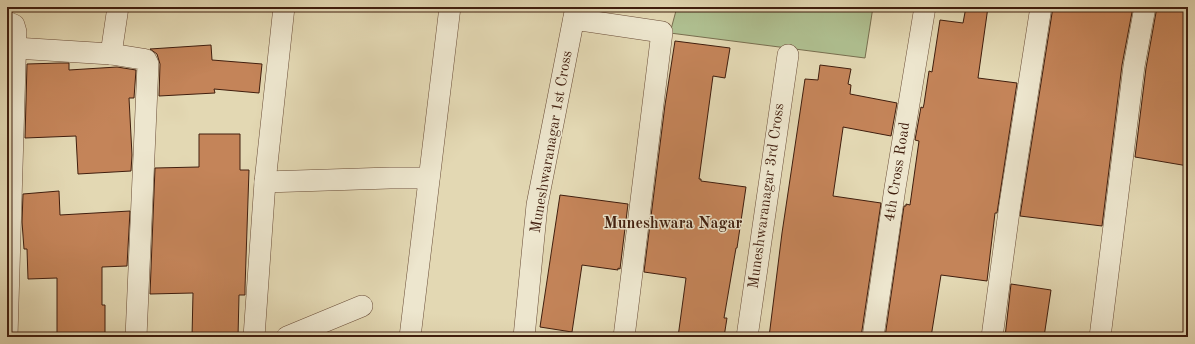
<svg xmlns="http://www.w3.org/2000/svg" width="1195" height="344" font-family="'Old Standard TT',serif">
	<style>
		.green { fill: #afbf90; stroke: #786e4f }
		.building { fill: #c48459; stroke: #401e0e }
		.lines { fill: none; stroke-linecap: round; stroke-linejoin: round }
		.minor-casing { stroke: #694c37; stroke-width: 22 }
		.minor { stroke: #ede6ce; stroke-width: 21 }
		.labels { text-anchor: middle; dominant-baseline: central; stroke-width: 3; stroke-linejoin: round; paint-order: stroke }
		.street-label { font-size: 15px; fill: #401e0e; stroke: #ede6ce }
		.neighbourhood-label { font-size: 16px; font-weight: bold; fill: #401e0e; stroke: #ede6ce }
	</style>
	<rect width="100%" height="100%" fill="#e3d8b3"/>
	<filter id="stains"><feTurbulence type="fractalNoise" baseFrequency=".005" numOctaves="4"/><feColorMatrix values="0 0 0 0 .2 0 0 0 0 .09 0 0 0 0 .02 0 0 0 .5 -.17"/></filter>
	<radialGradient id="worn" r=".72"><stop offset=".6" stop-color="#630" stop-opacity="0"/><stop offset="1" stop-color="#630" stop-opacity=".3"/></radialGradient>
	<polygon class="green" points="677,7 873,7 865,58 670,33"/>
	<g class="building">
		<polygon points="966,7 988,7 978,78 1017,83 997,213 995,213 987,281 941,275 931,337 885,337 904,206 906,206 906,204 910,205 919,141 915,140 921,107 923,108 924,104 929,71 932,72 940,20 963,23"/>
		<polygon points="1053,7 1133,7 1122,65 1102,226 1020,216"/>
		<polygon points="1157,7 1188,7 1188,166 1135,157 1146,68"/>
		<polygon points="675,41 730,48 725,78 713,76 699,179 701,179 701,181 746,187 737,248 736,248 724,318 727,318 724,337 678,337 686,278 644,272 665,105"/>
		<polygon points="211,45 212,60 262,64 259,93 214,89 215,93 159,96 160,64 157,54 150,49"/>
		<polygon points="60,63 69,63 69,70 117,67 136,70 134,98 129,98 132,155 131,171 78,174 76,136 25,138 27,64"/>
		<polygon points="820,65 851,69 848,84 851,85 850,94 897,103 891,136 843,127 843,128 833,196 881,203 861,337 769,337 782,233 805,79 818,80"/>
		<polygon points="199,134 240,134 240,170 249,170 245,288 245,295 239,295 238,337 192,337 193,293 150,294 155,168 199,167"/>
		<polygon points="59,191 60,215 130,211 127,266 102,267 102,305 105,305 105,336 57,336 57,278 28,279 27,249 24,249 22,222 23,194"/>
		<polygon points="560,195 628,204 620,269 618,268 618,270 582,265 572,332 540,327"/>
		<polygon points="1011,284 1051,290 1044,337 1005,337"/>
	</g>
	<g class="lines">
		<defs>
			<g id="minor">
				<polyline points="574,19 662,32 624,337"/>
				<polyline points="7,22 14,25 16,32 7,337"/>
				<polyline points="15,48 111,54 142,59 146,60 148,64 136,337"/>
				<polyline points="111,54 118,7"/>
				<polyline points="265,182 390,178 429,178"/>
				<polyline points="254,337 265,182 284,7"/>
				<polyline points="287,337 362,306"/>
				<polyline points="410,337 450,7"/>
				<polyline points="524,337 537,205 576,7"/>
				<polyline points="747,337 788,55"/>
				<polyline points="873,337 895,188 925,7"/>
				<polyline points="992,337 1010,204 1041,7"/>
				<polyline points="1100,337 1134,66 1145,7"/>
			</g>
		</defs>
		<use href="#minor" class="minor-casing"/>
		<use href="#minor" class="minor"/>
	</g>
	<g class="labels">
		<g class="street-label">
			<text transform="translate(552 142) rotate(-80)">Muneshwaranagar 1st Cross</text>
			<text transform="translate(898 172) rotate(-81)">4th Cross Road</text>
			<text transform="translate(767 196) rotate(-82)">Muneshwaranagar 3rd Cross</text>
		</g>
		<g class="neighbourhood-label">
			<text x="673" y="224">Muneshwara Nagar</text>
		</g>
	</g>
	<rect width="1195" height="344" fill="none" stroke="#e3d8b3" stroke-width="24"/>
	<rect x="8" y="8" width="1179" height="328" fill="none" stroke="#401e0e" stroke-width="2"/>
	<rect x="12" y="12" width="1171" height="320" fill="none" stroke="#401e0e"/>
	<rect width="100%" height="100%" filter="url(#stains)"/>
	<rect width="100%" height="100%" fill="url(#worn)"/>
</svg>
